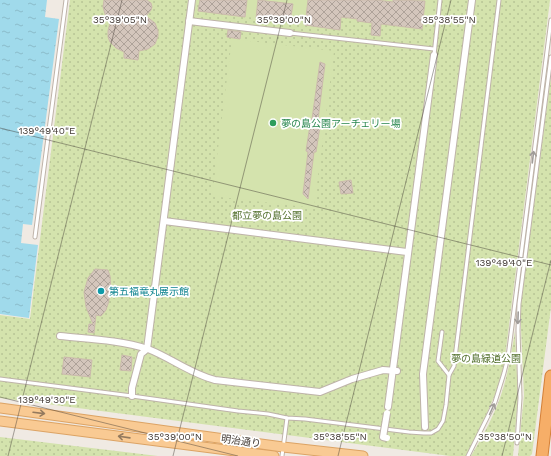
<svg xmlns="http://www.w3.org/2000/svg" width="551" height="456" font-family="'Work Sans','Noto Sans JP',sans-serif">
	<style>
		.park { fill: url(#park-dots) }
		.pitch { fill: #d4e3ad }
		.water { fill: url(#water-ripples) }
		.building { fill: url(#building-cross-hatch); stroke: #cbbaac }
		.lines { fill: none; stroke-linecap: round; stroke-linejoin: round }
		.lane-casing { stroke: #beb3a9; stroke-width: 5 }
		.street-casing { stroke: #beb3a9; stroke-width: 8 }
		.primary-casing { stroke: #dca364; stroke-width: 11 }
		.highway-casing { stroke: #d48039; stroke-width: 13 }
		.lane { stroke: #fff; stroke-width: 3 }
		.street { stroke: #fff; stroke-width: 6 }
		.primary { stroke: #f9ca93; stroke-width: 9 }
		.highway { stroke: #f6ae68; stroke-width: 11 }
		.street-bridge-casing { stroke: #beb3a9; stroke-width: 8; stroke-linecap: butt }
		.street-bridge { stroke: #fff; stroke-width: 6 }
		.oneway { stroke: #a09c99 }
		.oneway2 { stroke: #947a5e }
		.ticks { fill: none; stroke: #413933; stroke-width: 1; stroke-opacity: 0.45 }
		.leisure-dot { fill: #2e9e5b; stroke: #fff; stroke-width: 1.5 }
		.culture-dot { fill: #0f9aa8; stroke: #fff; stroke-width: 1.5 }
		.labels { text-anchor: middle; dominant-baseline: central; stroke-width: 3.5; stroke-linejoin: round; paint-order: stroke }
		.leisure-label { font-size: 10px; fill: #27864d; stroke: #fff; text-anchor: start }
		.park-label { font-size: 10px; fill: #516f2b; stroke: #fff }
		.culture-label { font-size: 10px; fill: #0d838f; stroke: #fff; text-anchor: start }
		.street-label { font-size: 10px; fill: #413933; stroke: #fff }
		.ticks-label { font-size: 10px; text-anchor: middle; fill: #413933; stroke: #fff; stroke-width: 3.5; stroke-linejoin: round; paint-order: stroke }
	</style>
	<defs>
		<pattern id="park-dots" width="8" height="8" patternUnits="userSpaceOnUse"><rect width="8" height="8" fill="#d4e3ad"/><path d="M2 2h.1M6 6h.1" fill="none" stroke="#b7c495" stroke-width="1.8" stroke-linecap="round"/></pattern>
		<pattern id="water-ripples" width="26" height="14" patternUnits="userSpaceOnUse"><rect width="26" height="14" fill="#a0daeb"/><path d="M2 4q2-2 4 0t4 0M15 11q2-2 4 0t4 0" fill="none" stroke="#8bbcca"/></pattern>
		<pattern id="building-cross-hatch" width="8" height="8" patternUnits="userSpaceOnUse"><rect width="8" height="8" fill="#d4c6bc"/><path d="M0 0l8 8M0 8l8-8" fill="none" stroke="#aea299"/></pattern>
	</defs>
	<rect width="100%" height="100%" fill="#f0eae3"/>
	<g class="park">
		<polygon points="70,0 550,0 504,365 497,390 487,413 466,456 450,456 0,398 0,315 30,319"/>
		<polygon points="551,76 551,307 532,454 530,456 518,456 524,395 521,329 521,303"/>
		<path d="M515,331L518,398L513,456H471C479,442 487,429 493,415C506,387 510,361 515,331Z"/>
		<polygon points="0,437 158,456 0,456"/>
	</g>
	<g class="pitch">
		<polygon points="200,0 433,0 431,22 423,21 422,29 382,24 380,36 371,35 372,23 341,17 340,30 305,25 290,22 198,11"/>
		<polygon points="232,39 334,51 314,208 212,196"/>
	</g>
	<polygon class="water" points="0,0 47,0 45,17 59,19 32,225 23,224 21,243 38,245 29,318 0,314"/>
	<g class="building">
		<polygon points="104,0 147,0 151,3 152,7 151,10 146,16 155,23 158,31 158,36 155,44 151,47 148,49 139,51 138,60 124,58 124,52 116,48 110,42 108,37 108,31 110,23 105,14 103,7"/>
		<polygon points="200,0 247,0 245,17 198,11"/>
		<polygon points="258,0 293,4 290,22 256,18"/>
		<polygon points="308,0 376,0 393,2 393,0 425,1 422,29 381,24 380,36 371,35 372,23 357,21 357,19 341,17 340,30 305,25"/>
		<polygon points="228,30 241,32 240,39 227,37"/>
		<polygon points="320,62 325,64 318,120 321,120 316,152 314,152 308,199 303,194 308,152 306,151 311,119 312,119"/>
		<polygon points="351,180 353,193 341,194 339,182"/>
		<polygon points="95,269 108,270 110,276 111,291 108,304 106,310 101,316 96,315 94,333 88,332 89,324 93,324 86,307 84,292 88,278"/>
		<polygon points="122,355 132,357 131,371 120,370"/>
		<polygon points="64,357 92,360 90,377 62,374"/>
	</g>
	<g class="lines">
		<defs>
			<g id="lane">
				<polyline points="290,33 434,49"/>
				<polyline points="434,55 440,0"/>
				<polyline points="35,237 66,0"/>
				<polyline points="449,375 454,366 499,0"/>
				<polyline points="0,379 132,396 238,411 268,414 287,418 305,419 409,432 424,433 431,433 438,429 443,421 446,405 449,375 438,361 442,332"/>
				<polyline points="517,443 520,398 518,330 519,304 551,57"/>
				<polyline points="282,456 287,418"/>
				<polyline points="468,456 495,402 504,373 508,357 551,20"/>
			</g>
			<g id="street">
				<polyline points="189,21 290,33"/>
				<polyline points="164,221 407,252"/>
				<path d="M60,336C89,339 120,340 148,349C171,358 191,374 215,380L320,392L352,379L383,370L397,371"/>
				<polyline points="132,396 132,388 141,354 147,349 192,0"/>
				<polyline points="388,407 434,55"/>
				<polyline points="425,427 423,374 472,0"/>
			</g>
			<g id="primary">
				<polyline points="0,408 283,447 363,456"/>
				<polyline points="0,421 274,456"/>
			</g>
			<polyline id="highway" points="542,456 551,376"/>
		</defs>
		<use href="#lane" class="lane-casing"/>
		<use href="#street" class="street-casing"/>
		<use href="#primary" class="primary-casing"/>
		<use href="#highway" class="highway-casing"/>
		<use href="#lane" class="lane"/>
		<use href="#street" class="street"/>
		<use href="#primary" class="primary"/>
		<use href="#highway" class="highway"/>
		<defs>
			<polyline id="street-bridge" points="387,413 383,437 387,438"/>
		</defs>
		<use href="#street-bridge" class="street-bridge-casing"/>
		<use href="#street-bridge" class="street-bridge"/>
	</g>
	<defs><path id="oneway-shaft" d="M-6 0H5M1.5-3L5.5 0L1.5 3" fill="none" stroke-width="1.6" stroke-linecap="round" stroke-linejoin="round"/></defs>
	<g class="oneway">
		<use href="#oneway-shaft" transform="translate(533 157) rotate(-83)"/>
		<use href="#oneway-shaft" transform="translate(518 318) rotate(92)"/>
		<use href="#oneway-shaft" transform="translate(492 409) rotate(-66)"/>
	</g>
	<g class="oneway2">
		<use href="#oneway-shaft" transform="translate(39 413) rotate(7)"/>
		<use href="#oneway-shaft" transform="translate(124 437) rotate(-172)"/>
	</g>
	<path class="ticks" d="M0,128L551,265M0,397L238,456M8,456L122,0M173,456L287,0M338,456L451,0M502,456L551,260"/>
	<circle class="leisure-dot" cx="273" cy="123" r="4"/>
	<circle class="culture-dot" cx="101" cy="291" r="4"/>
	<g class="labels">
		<g class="leisure-label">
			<text x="281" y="123">夢の島公園アーチェリー場</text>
		</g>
		<g class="park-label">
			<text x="267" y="215">都立夢の島公園</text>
			<text x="486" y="358">夢の島緑道公園</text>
		</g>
		<g class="culture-label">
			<text x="109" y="291">第五福竜丸展示館</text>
		</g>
		<g class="street-label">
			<text transform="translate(241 441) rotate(8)">明治通り</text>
		</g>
	</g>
	<g class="ticks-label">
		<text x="120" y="23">35°39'05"N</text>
		<text x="284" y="23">35°39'00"N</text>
		<text x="449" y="23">35°38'55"N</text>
		<text x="47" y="134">139°49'40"E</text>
		<text x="504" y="266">139°49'40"E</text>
		<text x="47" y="403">139°49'30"E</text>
		<text x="175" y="440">35°39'00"N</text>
		<text x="340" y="440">35°38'55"N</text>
		<text x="505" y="440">35°38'50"N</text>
	</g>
</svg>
